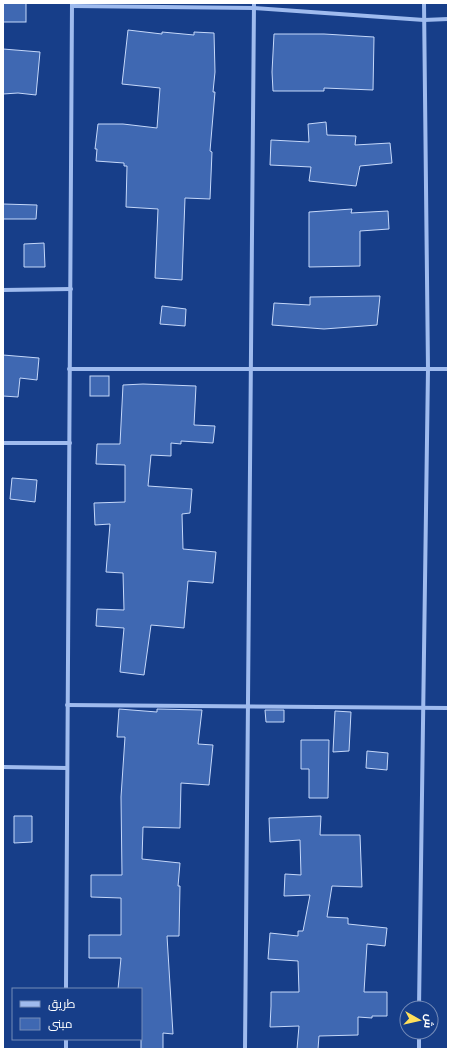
<svg xmlns="http://www.w3.org/2000/svg" width="451" height="1052" font-family="Helvetica,Cairo,sans-serif">
	<style>
		.building { fill: #3f68b2; stroke: #c5d8fa }
		.lines { fill: none; stroke-linecap: round; stroke-linejoin: round }
		.minor { stroke: #9fbbee; stroke-width: 4 }
	</style>
	<rect width="100%" height="100%" fill="#173e89"/>
	<g class="building">
		<rect x="3" y="3" width="23" height="19"/>
		<polygon points="128,30 162,34 162,32 194,35 194,32 214,33 215,72 213,92 215,92 210,151 212,152 210,199 185,198 182,280 155,278 158,209 126,207 127,166 124,166 124,163 96,161 97,149 95,149 98,124 123,124 157,128 160,88 122,84"/>
		<polygon points="274,34 324,34 374,37 373,90 324,88 324,91 273,91 272,72"/>
		<polygon points="3,49 40,52 36,95 18,93 3,94"/>
		<polygon points="326,122 327,135 356,136 355,145 390,143 392,163 360,166 356,186 309,181 311,167 270,165 271,140 309,142 308,124"/>
		<polygon points="3,204 37,205 36,219 3,219"/>
		<polygon points="352,209 351,213 388,211 389,229 360,231 360,266 309,267 309,212"/>
		<polygon points="44,243 45,267 24,267 24,244"/>
		<polygon points="380,296 377,325 324,329 272,325 274,303 310,305 310,297"/>
		<polygon points="162,306 186,309 185,326 160,324"/>
		<polygon points="3,355 39,358 37,380 20,378 18,397 3,396"/>
		<rect x="90" y="376" width="19" height="20"/>
		<polygon points="143,384 196,386 194,425 215,426 213,443 181,441 181,444 171,443 171,456 151,455 148,486 192,489 190,513 182,514 183,549 216,552 213,583 188,581 184,628 151,625 144,675 120,672 124,628 96,626 97,609 124,610 123,573 106,572 110,524 95,525 94,503 125,502 125,465 96,464 97,444 120,444 123,385"/>
		<polygon points="12,478 37,480 35,502 10,499"/>
		<polygon points="119,709 157,712 157,709 202,710 198,744 213,745 209,785 181,783 180,828 143,827 142,859 180,863 178,886 180,886 179,936 167,936 173,1034 163,1033 163,1049 141,1049 141,989 118,989 121,958 89,958 89,935 121,935 121,898 91,897 91,875 122,875 121,797 125,737 117,737"/>
		<polygon points="265,710 284,710 284,722 266,722"/>
		<polygon points="335,711 351,712 349,751 333,752"/>
		<polygon points="301,740 329,740 328,798 309,798 309,769 301,769"/>
		<polygon points="367,751 388,753 387,770 366,768"/>
		<polygon points="14,816 32,816 32,842 14,843"/>
		<polygon points="321,816 320,835 360,835 362,887 332,886 327,917 348,918 348,924 387,928 385,946 367,944 364,992 387,992 387,1016 372,1016 372,1018 358,1017 358,1035 319,1036 318,1049 297,1049 299,1026 270,1027 271,1006 271,992 299,992 298,961 268,959 270,933 298,936 298,931 303,931 310,895 284,896 285,874 301,875 300,840 270,842 269,818"/>
	</g>
	<g class="lines">
		<g class="minor">
			<polyline points="72,6 254,8 424,20 448,19"/>
			<polyline points="3,290 71,289"/>
			<polyline points="69,369 448,369"/>
			<polyline points="3,443 70,443"/>
			<polyline points="67,705 448,708"/>
			<polyline points="3,767 67,768"/>
			<polyline points="66,989 72,3"/>
			<polyline points="419,1008 428,369 424,3"/>
			<polyline points="66,1049 66,1039"/>
			<polyline points="245,1049 254,3"/>
			<polyline points="419,1049 419,1032"/>
		</g>
	</g>
	<rect width="451" height="1052" fill="none" stroke="#ffffff" stroke-width="8"/>
	<rect x="12" y="988" width="130" height="52" fill="#173e89" stroke="#748bb8"/>
	<rect x="20" y="1001" width="20" height="6" fill="#9fbbee" stroke="#748bb8"/>
	<text x="48" y="1008" font-size="12" fill="#ffffff">طريق</text>
	<rect x="20" y="1018" width="20" height="12" fill="#3f68b2" stroke="#748bb8"/>
	<text x="48" y="1028" font-size="12" fill="#ffffff">مبنى</text>
	<g transform="translate(419 1020) rotate(98)"><circle r="19" fill="#173e89" stroke="#748bb8"/>
	<path d="M0-3L7 15L0 10L-7 15Z" fill="#ffe05c"/>
	<text y="-6" font-size="11" font-weight="bold" text-anchor="middle" fill="#ffffff">ش</text>
	</g>
</svg>
